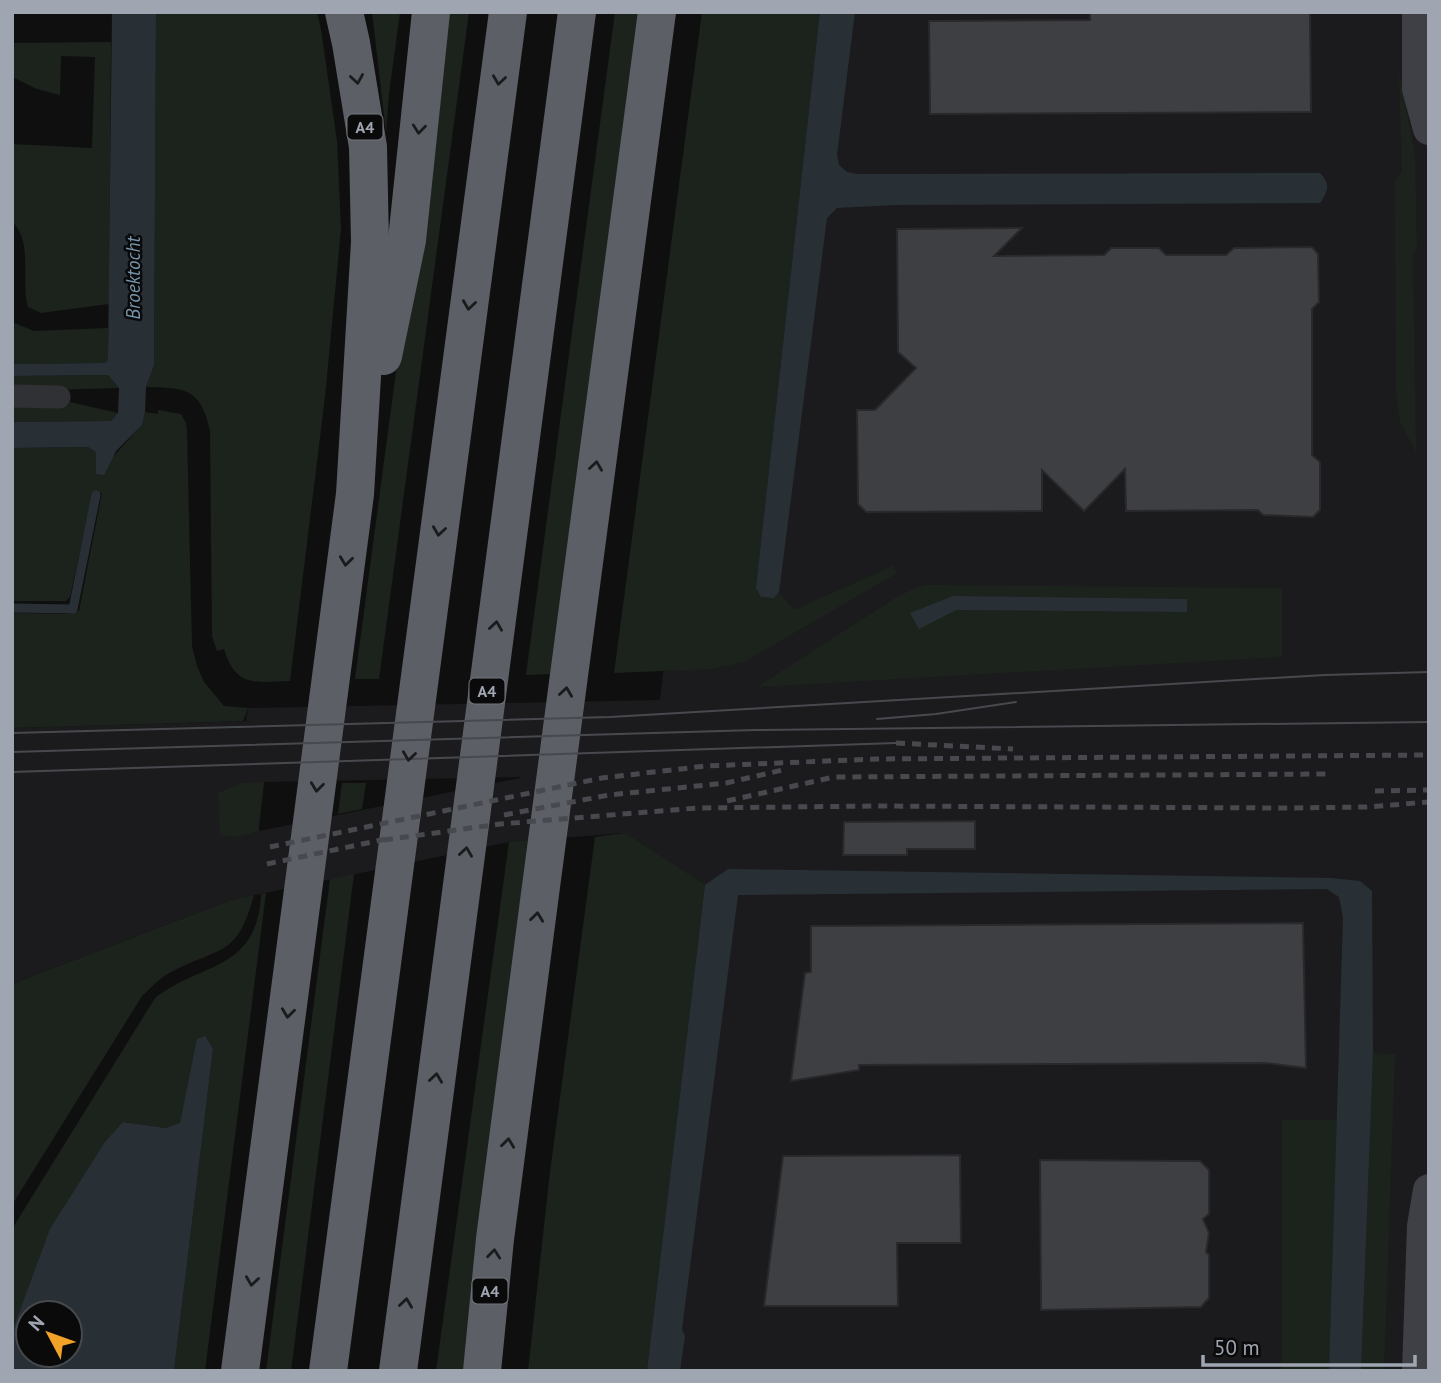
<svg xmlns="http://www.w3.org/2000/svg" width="1441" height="1383" font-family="'PT Sans',sans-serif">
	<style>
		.built { fill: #1b1b1d; fill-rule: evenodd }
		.green { fill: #1c231c; fill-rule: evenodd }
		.water { fill: #283036; fill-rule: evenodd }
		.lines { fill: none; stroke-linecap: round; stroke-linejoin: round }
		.stream { stroke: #283036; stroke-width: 9 }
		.building { fill: #3e3f43; stroke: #29292c; stroke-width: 2 }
		.street { stroke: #303135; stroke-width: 23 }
		.secondary { stroke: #3e4045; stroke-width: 32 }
		.highway { stroke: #5c5f66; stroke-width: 38 }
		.tram { stroke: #47494e; stroke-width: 2 }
		.rail { stroke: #47494e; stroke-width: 5; stroke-dasharray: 9 7; stroke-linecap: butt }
		.oneway { stroke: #1a1b1d }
		.labels { text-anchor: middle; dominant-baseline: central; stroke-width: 5; stroke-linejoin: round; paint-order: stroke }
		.shield { fill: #0a0a0b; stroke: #73777f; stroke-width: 2 }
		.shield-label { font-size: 16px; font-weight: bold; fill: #a0a6b1 }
		.water-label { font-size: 19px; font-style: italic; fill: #7697ad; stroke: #0a0a0b }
	</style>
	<rect width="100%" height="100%" fill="#0f0f10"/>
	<path class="built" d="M741,12H1429V1371H582L625,833L509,842L231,900L12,984V728L246,721L248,708L660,700ZM520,777V778L259,831L264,782Z"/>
	<g class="green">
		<path d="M156,12H317L321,29L337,141L341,229L325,397L290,681C255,682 236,688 224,649L217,651L212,636L210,431C201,388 186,388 146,387L154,364Z"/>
		<polygon points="372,12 400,12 389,94 386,133"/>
		<polygon points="444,12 469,12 379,679 355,679"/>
		<polygon points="615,12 639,12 552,674 526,675"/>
		<polygon points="702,12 820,12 756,588 774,598 779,592 794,610 893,566 897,573 744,662 711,669 614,673"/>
		<path d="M111,42L109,304L41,313L28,307C20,280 34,243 12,221V144L92,148L95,57L61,56L60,95L37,89L12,77V43Z"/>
		<polygon points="1399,73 1415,155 1417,251 1413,251 1416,452 1400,422 1396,391 1395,180 1402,172"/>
		<polygon points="12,322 34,331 108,328 108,360 105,363 12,364"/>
		<polygon points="108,375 119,388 12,391 12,376"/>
		<polygon points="12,402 70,402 118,413 111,421 12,422"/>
		<polygon points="158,410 181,414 186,423 187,432 192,646 197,666 204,682 224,706 248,708 243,721 12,728 12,613 69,614 79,611 102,493 93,492 70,597 66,601 12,601 12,448 88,447 110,460 142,425 145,412 158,414"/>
		<path d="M924,585L1282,588V657L757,687L900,595ZM953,596L1187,599V612L956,610L911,613Z"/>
		<polygon points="264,782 258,831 236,837 220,835 218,793 242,783"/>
		<polygon points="342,783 366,783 362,809 338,814"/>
		<polygon points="625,833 705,885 647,1371 528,1371 550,1172 595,837"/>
		<polygon points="531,840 466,1371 436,1371 509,842"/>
		<polygon points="354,874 291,1371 266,1371 330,879"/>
		<path d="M266,893L205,1371H174L213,1049L186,1095L180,1124L166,1128L123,1122L12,1332V1229L155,998C203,961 257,972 261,894Z"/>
		<path d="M254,895C237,957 222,946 171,972C160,977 151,988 142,996L12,1205V984L231,900Z"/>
		<polygon points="1373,1053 1395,1054 1384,1371 1361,1371"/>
		<polygon points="1282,1120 1337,1120 1329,1371 1282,1371"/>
	</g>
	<g class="water">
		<polygon points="112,12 156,12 154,365 146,387 145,412 142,425 116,451 104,475 96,474 96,452 88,447 12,448 12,422 111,421 118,413 119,388 108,375 12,376 12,364 105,363 108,360"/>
		<path d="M820,12H855L837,155L839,165L847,172L857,174L1320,173C1330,184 1329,190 1320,203L894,205L837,208L827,218L779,592L774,598L761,597L756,588Z"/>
		<polygon points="953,596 1187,599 1187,612 956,610 919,629 910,613"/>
		<polygon points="728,869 1331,878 1360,881 1372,891 1373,1053 1361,1371 1329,1371 1343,917 1339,897 1327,889 738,895 682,1329 685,1336 680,1371 647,1371 705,885"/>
		<path d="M205,1036L213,1049L174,1371H12V1332L50,1229L105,1142L123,1122L166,1128L180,1123L197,1039ZM70,1313V1355H28V1313Z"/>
	</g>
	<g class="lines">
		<polyline class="stream" points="12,608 73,609 96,495"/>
	</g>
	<g class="building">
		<polygon points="1090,12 1310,12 1311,112 930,114 929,21 1090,20"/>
		<polygon points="1022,228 994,256 1104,255 1111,248 1159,248 1166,255 1226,255 1234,248 1312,247 1318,254 1319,302 1312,309 1312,455 1320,462 1320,510 1313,517 1263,515 1258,510 1126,511 1125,469 1084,511 1042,470 1042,511 866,512 858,504 857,410 875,410 916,368 898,352 897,229"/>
		<polygon points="975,821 975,849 907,849 907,855 843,855 844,822"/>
		<polygon points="1303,923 1306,1068 1265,1063 859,1065 859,1070 791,1081 805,973 811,972 811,926"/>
		<polygon points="960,1155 961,1243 897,1243 898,1306 764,1306 783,1156"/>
		<polygon points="1040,1160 1200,1161 1209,1170 1209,1214 1203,1219 1209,1233 1206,1252 1209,1255 1209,1298 1201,1307 1041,1310"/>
	</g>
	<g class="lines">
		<polyline class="street" points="12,396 59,397"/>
		<g class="secondary">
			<polyline points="1418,12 1418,89 1429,129"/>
			<polyline points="1418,1371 1423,1226 1429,1190"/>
		</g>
		<g class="highway">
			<polyline points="383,356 407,240 431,12"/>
			<polyline points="240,1371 355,494 370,242 368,147 351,43 344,12"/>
			<polyline points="328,1371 508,12"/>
			<polyline points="398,1371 577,12"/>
			<polyline points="482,1371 495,1239 540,894 657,12"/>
		</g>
		<g class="tram">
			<polyline points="877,719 936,714 1016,702"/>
			<polyline points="12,733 610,717 1325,675 1429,672"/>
			<polyline points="12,752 755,730 1429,722"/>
			<polyline points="12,772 896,743"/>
		</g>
		<g class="rail">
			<polyline points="896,743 1013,749"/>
			<polyline points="1375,791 1429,790"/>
			<polyline points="727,801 834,777 1326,774"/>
			<polyline points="504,815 609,795 726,783 787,769"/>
			<polyline points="384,840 500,824 697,808 876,806 1286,808 1367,807 1429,802"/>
			<polyline points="270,847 602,778 706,766 876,759 1429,755"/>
			<polyline points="267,864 391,838"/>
		</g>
	</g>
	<defs><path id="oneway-chevron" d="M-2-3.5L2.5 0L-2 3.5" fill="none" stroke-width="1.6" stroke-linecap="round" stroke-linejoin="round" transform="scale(1.75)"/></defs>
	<g class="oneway">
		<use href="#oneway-chevron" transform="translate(357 79) rotate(81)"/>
		<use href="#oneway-chevron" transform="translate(499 80) rotate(98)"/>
		<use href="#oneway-chevron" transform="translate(419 129) rotate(96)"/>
		<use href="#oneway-chevron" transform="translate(469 305) rotate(98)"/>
		<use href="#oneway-chevron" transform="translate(596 466) rotate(-82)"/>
		<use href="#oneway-chevron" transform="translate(439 531) rotate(98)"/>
		<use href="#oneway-chevron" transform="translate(346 561) rotate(97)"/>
		<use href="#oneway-chevron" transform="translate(496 626) rotate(-82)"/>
		<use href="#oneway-chevron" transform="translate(566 692) rotate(-82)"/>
		<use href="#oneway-chevron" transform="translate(409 756) rotate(98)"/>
		<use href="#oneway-chevron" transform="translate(317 787) rotate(97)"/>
		<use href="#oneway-chevron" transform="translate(466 852) rotate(-82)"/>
		<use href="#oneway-chevron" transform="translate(537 917) rotate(-83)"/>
		<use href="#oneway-chevron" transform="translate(288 1013) rotate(97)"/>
		<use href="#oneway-chevron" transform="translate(436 1078) rotate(-82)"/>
		<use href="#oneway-chevron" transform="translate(508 1143) rotate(-83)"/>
		<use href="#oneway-chevron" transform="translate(494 1254) rotate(-84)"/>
		<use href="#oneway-chevron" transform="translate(252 1281) rotate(98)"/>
		<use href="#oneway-chevron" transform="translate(406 1303) rotate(-82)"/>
	</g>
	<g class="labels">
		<g class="shield">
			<rect x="347.5" y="114.5" width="35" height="25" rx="5"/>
			<rect x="469.5" y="678.5" width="35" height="25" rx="5"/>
			<rect x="472.5" y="1278.5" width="35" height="25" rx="5"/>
		</g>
		<g class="shield-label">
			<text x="365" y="127">A4</text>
			<text x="487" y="691">A4</text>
			<text x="490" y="1291">A4</text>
		</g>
		<g class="water-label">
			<text transform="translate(133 278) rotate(-90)">Broektocht</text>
		</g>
	</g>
	<rect width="1441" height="1383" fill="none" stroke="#a0a6b1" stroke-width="28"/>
	<g transform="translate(49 1334) rotate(311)"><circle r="33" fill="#0a0a0b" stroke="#46484d" stroke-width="2"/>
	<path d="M0-5L12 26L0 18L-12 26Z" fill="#f1a227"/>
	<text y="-10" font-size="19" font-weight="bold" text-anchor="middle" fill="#a0a6b1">N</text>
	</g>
	<path d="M1203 1355v10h212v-10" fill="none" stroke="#a0a6b1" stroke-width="3.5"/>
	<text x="1214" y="1355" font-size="21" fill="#a0a6b1" stroke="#0a0a0b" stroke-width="5" paint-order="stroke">50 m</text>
</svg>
